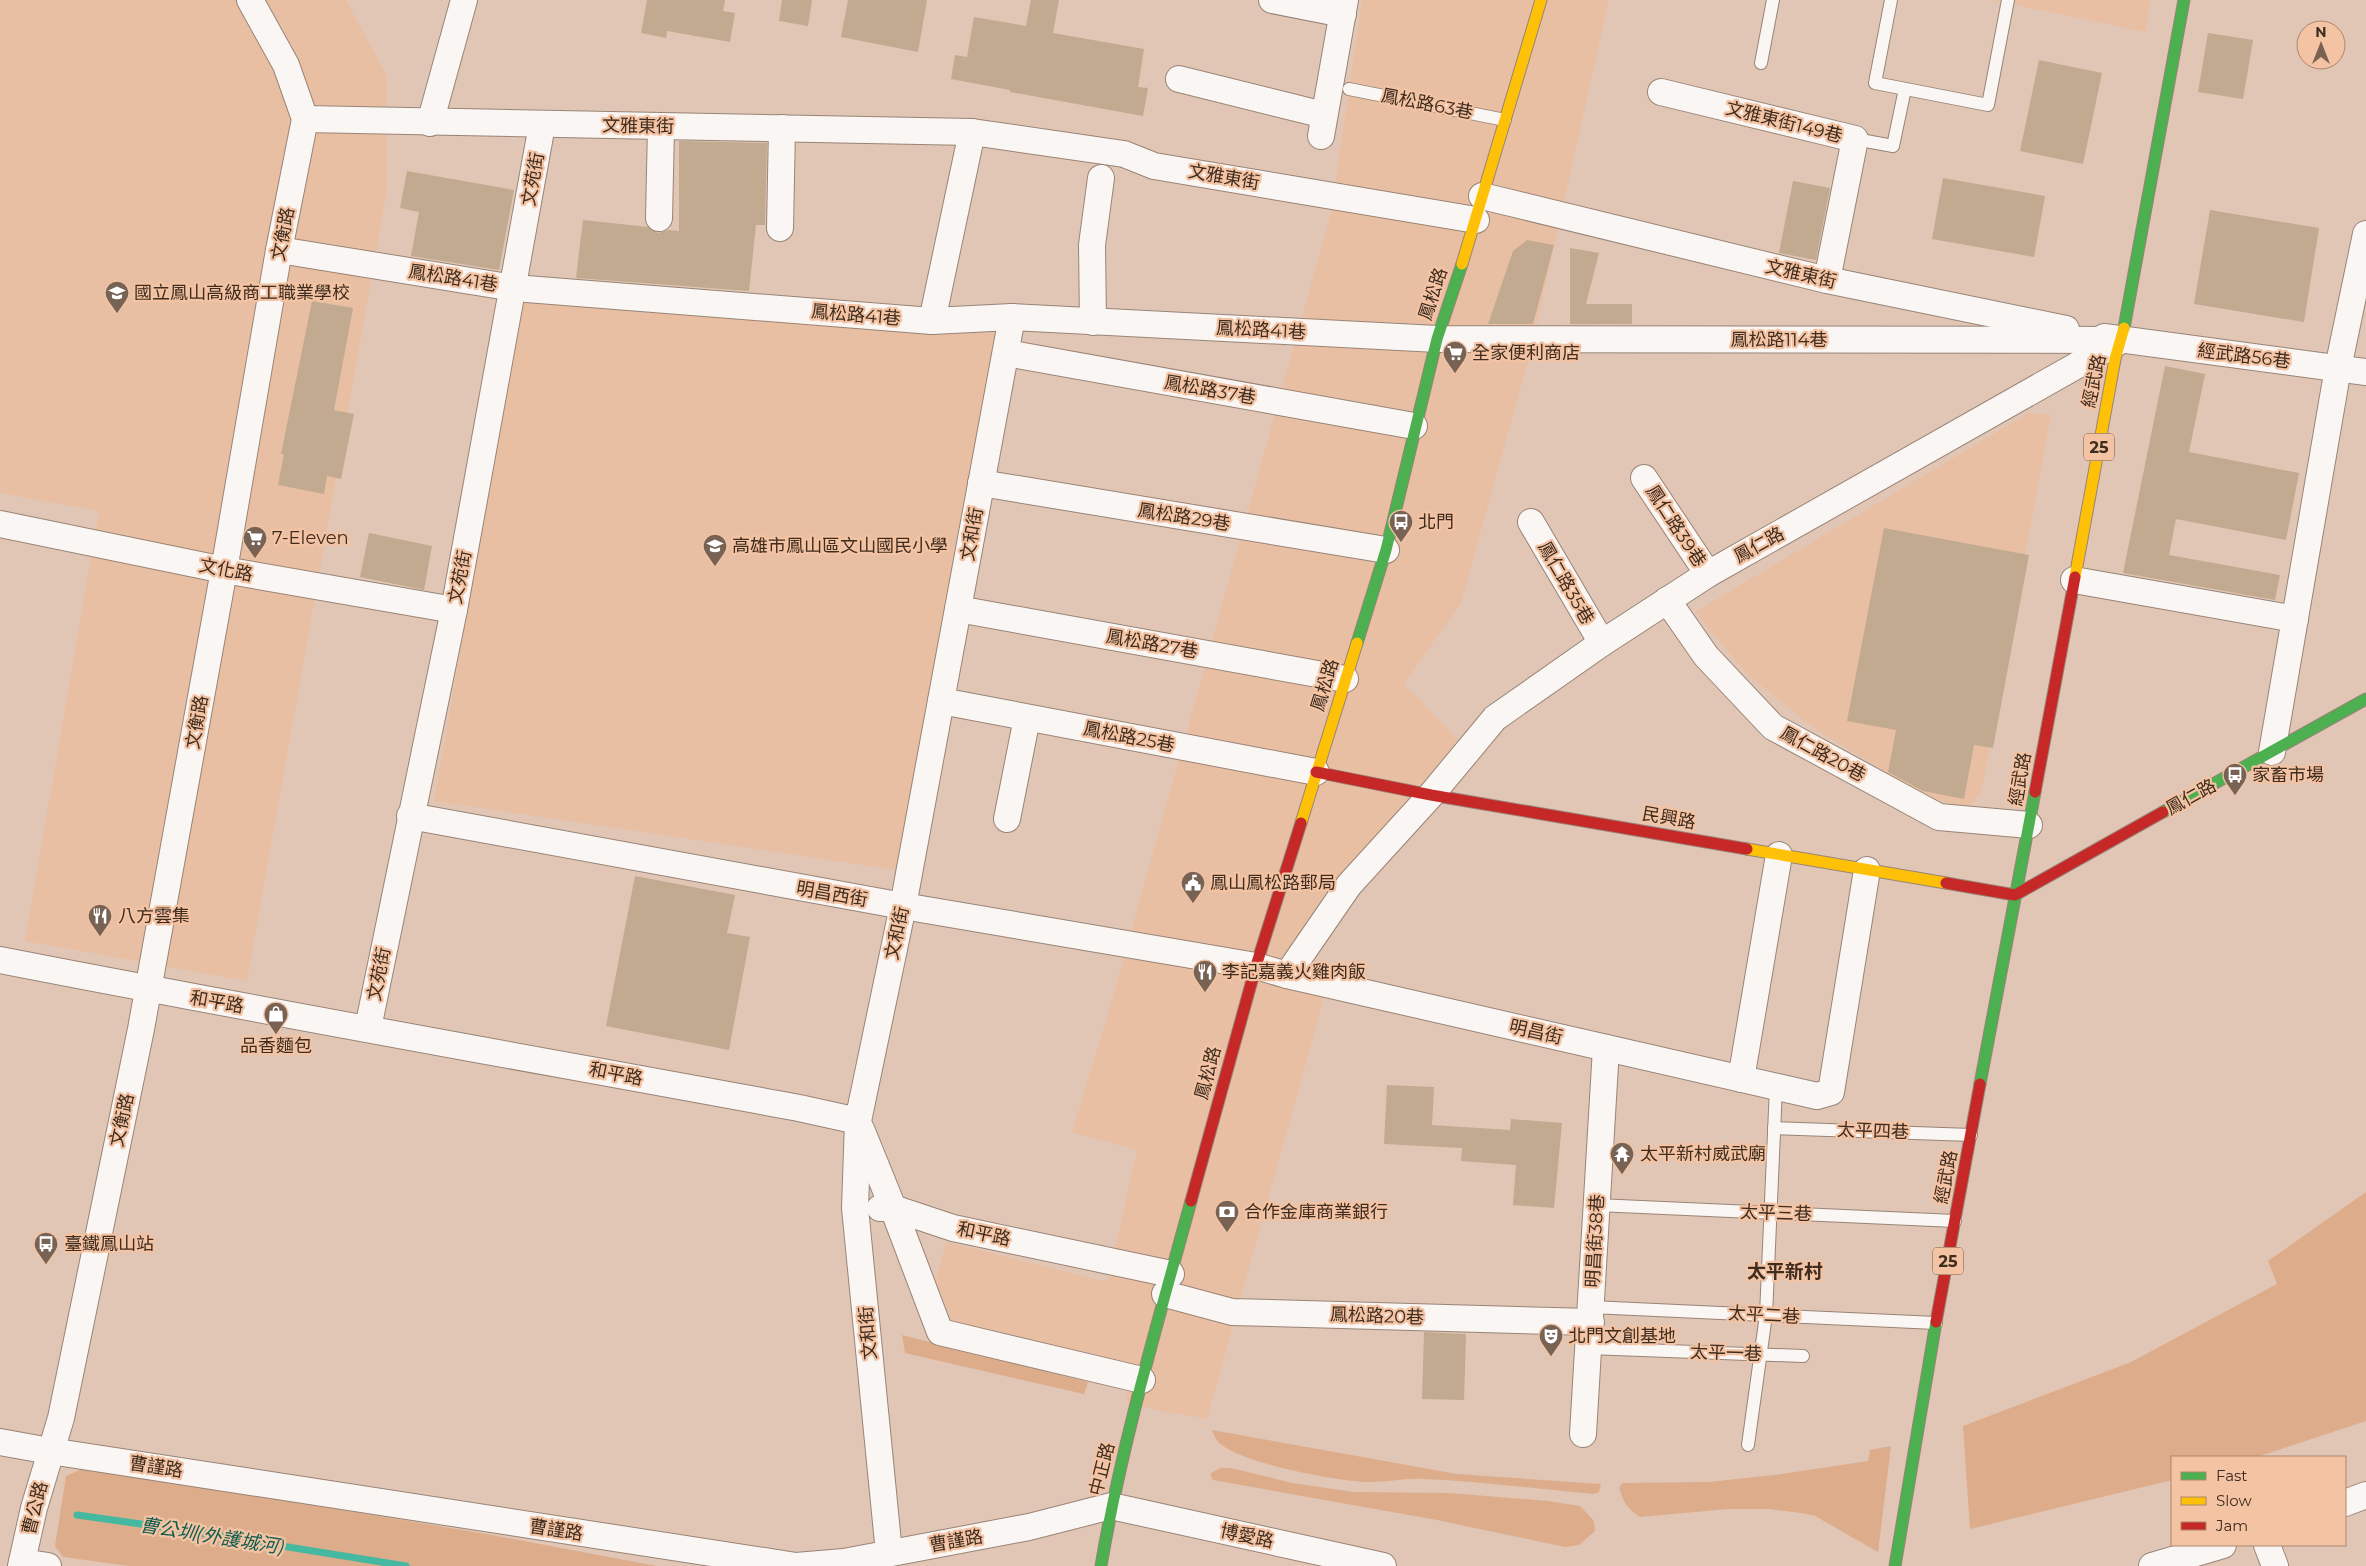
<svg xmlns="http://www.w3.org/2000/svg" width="2366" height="1566" font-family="Montserrat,'Noto Sans TC',sans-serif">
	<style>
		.built { fill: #e9bfa3 }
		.green { fill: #ddac8a }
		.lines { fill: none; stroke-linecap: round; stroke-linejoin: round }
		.stream { stroke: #44b9a0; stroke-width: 7 }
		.building { fill: #c1aa90 }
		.lane-casing { stroke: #988476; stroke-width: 14 }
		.street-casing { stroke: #988476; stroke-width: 28 }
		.fast-casing { stroke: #988476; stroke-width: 13 }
		.slow-casing { stroke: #988476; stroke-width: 13 }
		.jam-casing { stroke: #988476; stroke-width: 13 }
		.lane { stroke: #faf6f4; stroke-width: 12 }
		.street { stroke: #faf6f4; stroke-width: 26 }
		.fast { stroke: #4caf50; stroke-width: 11 }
		.slow { stroke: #ffc107; stroke-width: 11 }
		.jam { stroke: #c62828; stroke-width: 11 }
		.labels { text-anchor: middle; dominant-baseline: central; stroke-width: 4.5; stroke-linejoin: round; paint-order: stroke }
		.shield { fill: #f3c3a3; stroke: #745947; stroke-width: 1 }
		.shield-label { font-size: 16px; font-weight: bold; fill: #3e2c1f }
		.street-label { font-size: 18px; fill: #3e2c1f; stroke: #f3c3a3 }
		.poi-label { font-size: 18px; fill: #3e2c1f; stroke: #f3c3a3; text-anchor: start }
		.neighbourhood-label { font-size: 19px; font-weight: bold; fill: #3e2c1f; stroke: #f3c3a3 }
		.water-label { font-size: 19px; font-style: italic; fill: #0f5e4f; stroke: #f3c3a3 }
	</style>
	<rect width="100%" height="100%" fill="#e1c6b5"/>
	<g class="built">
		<polygon points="0,0 346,0 387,76 387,191 247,981 25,941 99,511 0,493"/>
		<polygon points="1362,0 1609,0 1530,354 1461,603 1404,684 1458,739 1288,954 1332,969 1207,1419 1156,1410 1126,1401 1134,1366 953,1324 936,1280 946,1242 1108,1282 1137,1150 1072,1132 1108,1014 1331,213"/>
		<polygon points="1990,0 2150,0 2146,32"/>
		<polygon points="524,289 917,331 999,333 896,870 434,801"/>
		<polygon points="2029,413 2051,415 1981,794 1965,809 1922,794 1815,729 1748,675 1695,612"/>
	</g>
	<g class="green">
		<polygon points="2366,1192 2366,1421 2257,1457 2172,1457 2172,1480 1970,1529 1963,1426 2131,1362 2277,1284 2268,1261"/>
		<polygon points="902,1335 1088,1382 1084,1394 905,1353"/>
		<path d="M1212,1430L1457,1474L1601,1484L1599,1492L1593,1494C1536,1489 1479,1481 1422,1479C1403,1478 1384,1483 1365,1482C1333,1480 1246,1464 1222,1445C1216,1441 1214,1436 1212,1430Z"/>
		<path d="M1891,1446L1878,1552L1815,1516L1801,1513L1769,1509H1728L1640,1517C1627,1508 1623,1502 1619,1487L1623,1483L1709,1482L1782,1474L1868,1461L1870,1450Z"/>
		<polygon points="1220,1468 1231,1468 1292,1483 1354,1492 1449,1493 1548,1501 1580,1506 1594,1521 1595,1531 1579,1545 1565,1547 1437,1520 1213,1480 1210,1474"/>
		<polygon points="82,1469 260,1496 492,1535 657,1566 129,1566 63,1557 55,1546 66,1476"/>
	</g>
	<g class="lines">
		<polyline class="stream" points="77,1515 176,1529 406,1566"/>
	</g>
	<g class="building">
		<polygon points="647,0 725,0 723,11 735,13 730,42 667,31 666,38 641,33"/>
		<polygon points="782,0 812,0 808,26 779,21"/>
		<polygon points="848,0 927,0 918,52 841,37"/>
		<polygon points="1031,0 1059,0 1053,33 1144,49 1138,87 1148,88 1143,116 1010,92 1010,90 951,79 955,55 967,57 974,17 1026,26"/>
		<polygon points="2208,33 2253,40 2243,99 2198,92"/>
		<polygon points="2039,60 2102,73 2083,164 2020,151"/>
		<polygon points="679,141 767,143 765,225 756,225 749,291 576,278 583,220 648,227 658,233 668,230 679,231"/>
		<polygon points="407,171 514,190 499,270 411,256 419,212 400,208"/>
		<polygon points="1943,178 2045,196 2034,257 1932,239"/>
		<polygon points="1793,181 1830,188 1816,260 1779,253"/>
		<polygon points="2210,210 2319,228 2304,322 2194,304"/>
		<polygon points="1527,240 1554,245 1533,324 1488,324 1513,251"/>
		<polygon points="1570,248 1599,253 1586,304 1632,304 1632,324 1570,324"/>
		<polygon points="312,301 353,308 334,410 354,414 341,479 327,476 324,494 278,485 284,454 281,454"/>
		<polygon points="2165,366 2205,374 2189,452 2299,473 2286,540 2176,519 2169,555 2280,575 2275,600 2123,573"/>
		<polygon points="1884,528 2029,555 1993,748 1974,745 1964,799 1923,791 1888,772 1896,730 1847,721"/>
		<polygon points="369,533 432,546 424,590 360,577"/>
		<polygon points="635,876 735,895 727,933 750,937 729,1050 606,1026"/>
		<polygon points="1387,1085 1434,1087 1432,1125 1510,1130 1511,1119 1562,1123 1554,1208 1513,1205 1516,1165 1461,1161 1462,1148 1384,1144"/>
		<polygon points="1424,1332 1466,1334 1464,1400 1422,1399"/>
	</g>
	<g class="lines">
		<defs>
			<g id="lane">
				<polyline points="1891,0 1875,83 1988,105 2008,0"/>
				<polyline points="1761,63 1773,0"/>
				<polyline points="1349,89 1505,120"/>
				<polyline points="1855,139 1893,146 1905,89"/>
				<polyline points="1774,1128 1971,1135"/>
				<polyline points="1597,1205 1955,1221"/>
				<polyline points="1591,1307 1936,1323"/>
				<polyline points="1589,1348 1803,1356"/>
				<polyline points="1748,1445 1766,1315 1776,1087"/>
			</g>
			<g id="street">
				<polyline points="1272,0 1343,14"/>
				<polyline points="1179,79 1324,115"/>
				<polyline points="1661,92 1855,139 1827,280"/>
				<polyline points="305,119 972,132"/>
				<polyline points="430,123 464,0"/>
				<polyline points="1321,136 1345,0"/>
				<polyline points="1482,196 1827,280 2066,329"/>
				<polyline points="659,218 661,127"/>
				<polyline points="780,228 782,128"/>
				<polyline points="279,250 514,288 932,321 1012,317 1437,339 2122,340"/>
				<polyline points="932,321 972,132 1124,154 1154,166 1476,220"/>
				<polyline points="1093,322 1092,245 1101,178"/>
				<polyline points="2104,337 2366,372"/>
				<polyline points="1006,353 1414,426"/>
				<polyline points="1644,478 1708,574"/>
				<polyline points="981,483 1386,550"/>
				<polyline points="1531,522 1602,643"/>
				<polyline points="0,524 224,570 454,610"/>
				<polyline points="2074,580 2295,619"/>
				<polyline points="1667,600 1706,656 1773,727 1939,817 2029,825"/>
				<polyline points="958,609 1345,679"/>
				<polyline points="941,701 1316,772"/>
				<polyline points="2272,752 2338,368 2366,234"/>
				<polyline points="410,816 903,906 1256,966 1287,975 1817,1096 1831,1092 1867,870"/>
				<polyline points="1007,819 1027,718"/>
				<path d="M0,960C266,1012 533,1059 799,1108L858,1121"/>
				<polyline points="1287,975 1349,885 1431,795 1495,718 1602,643 1708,574 2120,341"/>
				<polyline points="368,1028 454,610 542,125"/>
				<polyline points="1741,1079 1779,855"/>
				<polyline points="861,1129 893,1208 953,1228 1171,1274"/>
				<polyline points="880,1208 893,1208 940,1332 1142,1380"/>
				<polyline points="1165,1294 1232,1312 1591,1322"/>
				<polyline points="1583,1434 1606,1048"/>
				<polyline points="0,1442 50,1451 796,1566 844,1562 1029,1527 1111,1506 1383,1566"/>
				<polyline points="2345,1503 2366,1495"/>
				<polyline points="2267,1545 2275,1566"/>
				<polyline points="889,1553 855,1208 858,1121 903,906 1012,317"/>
				<polyline points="22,1562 48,1566"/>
				<polyline points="21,1566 34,1508 61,1418 141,1029 224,570 279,250 305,119 286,65 250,0"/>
				<polyline points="2152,1566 2223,1545"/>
			</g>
			<g id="fast">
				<polyline points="2124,328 2184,0"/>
				<polyline points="1357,643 1386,550 1437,339 1462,264"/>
				<polyline points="2163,812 2366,699"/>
				<polyline points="1980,1084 2035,792"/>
				<path d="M1101,1566C1122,1442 1158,1322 1191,1201"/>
				<polyline points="1895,1566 1936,1322"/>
			</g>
			<g id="slow">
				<polyline points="1462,264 1541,0"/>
				<polyline points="2075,577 2115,359 2124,328"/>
				<polyline points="1301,823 1357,643"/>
				<polyline points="1747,849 1946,883"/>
			</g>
			<g id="jam">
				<polyline points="1316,772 1431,795 1747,849"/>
				<polyline points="2035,792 2075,577"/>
				<polyline points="1946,883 2015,895 2163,812"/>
				<polyline points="1191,1201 1256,966 1301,823"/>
				<polyline points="1936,1322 1980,1084"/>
			</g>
		</defs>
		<use href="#lane" class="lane-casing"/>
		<use href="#street" class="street-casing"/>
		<use href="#fast" class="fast-casing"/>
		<use href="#slow" class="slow-casing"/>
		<use href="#jam" class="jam-casing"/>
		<use href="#lane" class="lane"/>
		<use href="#street" class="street"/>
		<use href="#fast" class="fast"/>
		<use href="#slow" class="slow"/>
		<use href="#jam" class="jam"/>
	</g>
	<defs>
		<symbol id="school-pin" viewBox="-11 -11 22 30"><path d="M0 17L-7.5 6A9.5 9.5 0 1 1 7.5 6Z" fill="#776254" stroke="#f3c3a3"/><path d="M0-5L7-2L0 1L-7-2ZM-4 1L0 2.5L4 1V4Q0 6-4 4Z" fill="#fff"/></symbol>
		<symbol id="supermarket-pin" viewBox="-11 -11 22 30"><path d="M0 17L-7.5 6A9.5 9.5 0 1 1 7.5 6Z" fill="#776254" stroke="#f3c3a3"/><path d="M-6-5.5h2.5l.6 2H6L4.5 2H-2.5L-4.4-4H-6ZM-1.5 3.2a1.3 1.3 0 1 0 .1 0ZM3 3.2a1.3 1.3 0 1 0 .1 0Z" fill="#fff"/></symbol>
		<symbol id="bus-pin" viewBox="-11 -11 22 30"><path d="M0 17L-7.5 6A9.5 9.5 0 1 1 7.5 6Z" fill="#776254" stroke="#f3c3a3"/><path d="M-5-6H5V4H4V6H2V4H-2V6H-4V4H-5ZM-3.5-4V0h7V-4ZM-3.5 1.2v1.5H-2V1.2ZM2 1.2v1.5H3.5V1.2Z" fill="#fff"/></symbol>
		<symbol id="civic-pin" viewBox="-11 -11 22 30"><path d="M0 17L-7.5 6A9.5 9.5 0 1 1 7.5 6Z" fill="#776254" stroke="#f3c3a3"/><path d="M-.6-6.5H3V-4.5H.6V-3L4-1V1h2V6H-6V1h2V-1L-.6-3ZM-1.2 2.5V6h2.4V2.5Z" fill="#fff"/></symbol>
		<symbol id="restaurant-pin" viewBox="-11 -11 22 30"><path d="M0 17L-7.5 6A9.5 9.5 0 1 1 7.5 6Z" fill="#776254" stroke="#f3c3a3"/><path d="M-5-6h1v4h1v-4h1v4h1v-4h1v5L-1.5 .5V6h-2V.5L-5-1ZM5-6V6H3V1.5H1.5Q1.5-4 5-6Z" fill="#fff"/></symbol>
		<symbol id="shop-pin" viewBox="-11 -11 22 30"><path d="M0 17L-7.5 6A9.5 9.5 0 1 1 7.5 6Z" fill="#776254" stroke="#f3c3a3"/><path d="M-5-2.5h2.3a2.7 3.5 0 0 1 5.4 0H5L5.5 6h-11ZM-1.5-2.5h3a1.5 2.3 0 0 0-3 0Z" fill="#fff"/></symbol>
		<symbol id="temple-pin" viewBox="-11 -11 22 30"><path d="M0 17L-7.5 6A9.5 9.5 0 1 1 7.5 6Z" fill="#776254" stroke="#f3c3a3"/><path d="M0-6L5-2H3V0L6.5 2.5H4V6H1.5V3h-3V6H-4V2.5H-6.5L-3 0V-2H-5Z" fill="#fff"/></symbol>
		<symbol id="bank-pin" viewBox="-11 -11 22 30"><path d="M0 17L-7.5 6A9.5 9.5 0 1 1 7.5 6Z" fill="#776254" stroke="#f3c3a3"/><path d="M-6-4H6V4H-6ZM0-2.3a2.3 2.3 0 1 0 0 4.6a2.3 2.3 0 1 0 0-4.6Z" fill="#fff"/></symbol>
		<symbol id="theatre-pin" viewBox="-11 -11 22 30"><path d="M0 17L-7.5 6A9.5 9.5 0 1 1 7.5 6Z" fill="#776254" stroke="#f3c3a3"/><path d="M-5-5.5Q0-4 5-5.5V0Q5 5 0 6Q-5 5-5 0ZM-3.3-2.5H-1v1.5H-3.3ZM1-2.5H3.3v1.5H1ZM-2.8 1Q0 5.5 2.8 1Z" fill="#fff"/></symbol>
	</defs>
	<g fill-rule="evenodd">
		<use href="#school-pin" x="103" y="279" width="28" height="38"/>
		<use href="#supermarket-pin" x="1441" y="339" width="28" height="38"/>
		<use href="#bus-pin" x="1387" y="508" width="28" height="38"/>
		<use href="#supermarket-pin" x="241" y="524" width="28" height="38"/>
		<use href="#school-pin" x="701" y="532" width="28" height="38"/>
		<use href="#bus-pin" x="2221" y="761" width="28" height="38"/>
		<use href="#civic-pin" x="1179" y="869" width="28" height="38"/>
		<use href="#restaurant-pin" x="86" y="902" width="28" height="38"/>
		<use href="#restaurant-pin" x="1191" y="958" width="28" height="38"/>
		<use href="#shop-pin" x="262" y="1000" width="28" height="38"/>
		<use href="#temple-pin" x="1608" y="1140" width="28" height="38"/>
		<use href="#bank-pin" x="1213" y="1198" width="28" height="38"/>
		<use href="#bus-pin" x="32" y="1230" width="28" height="38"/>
		<use href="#theatre-pin" x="1537" y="1322" width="28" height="38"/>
	</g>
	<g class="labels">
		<g class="shield">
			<rect x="2084" y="433.5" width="30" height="27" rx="4"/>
			<rect x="1933" y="1247.5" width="30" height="27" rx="4"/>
		</g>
		<g class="shield-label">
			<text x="2099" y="447">25</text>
			<text x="1948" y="1261">25</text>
		</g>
		<g class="street-label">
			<text transform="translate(1427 104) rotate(11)">鳳松路63巷</text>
			<text transform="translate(1784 122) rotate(14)">文雅東街149巷</text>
			<text transform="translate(638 126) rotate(1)">文雅東街</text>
			<text transform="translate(1224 177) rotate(10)">文雅東街</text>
			<text transform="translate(533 179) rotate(-80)">文苑街</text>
			<text transform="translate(283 234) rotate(-79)">文衡路</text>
			<text transform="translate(1801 274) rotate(13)">文雅東街</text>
			<text transform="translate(453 278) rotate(9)">鳳松路41巷</text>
			<text transform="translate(1433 294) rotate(-72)">鳳松路</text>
			<text transform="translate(856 315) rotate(5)">鳳松路41巷</text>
			<text transform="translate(1261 330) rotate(3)">鳳松路41巷</text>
			<text x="1779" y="340">鳳松路114巷</text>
			<text transform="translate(2244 356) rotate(7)">經武路56巷</text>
			<text transform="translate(2094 381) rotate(-78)">經武路</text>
			<text transform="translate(1210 390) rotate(10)">鳳松路37巷</text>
			<text transform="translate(1184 517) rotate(9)">鳳松路29巷</text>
			<text transform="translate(1676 526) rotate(57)">鳳仁路39巷</text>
			<text transform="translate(972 534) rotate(-80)">文和街</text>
			<text transform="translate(1759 545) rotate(-29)">鳳仁路</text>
			<text transform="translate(226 570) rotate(11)">文化路</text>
			<text transform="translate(460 577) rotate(-79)">文苑街</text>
			<text transform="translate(1566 583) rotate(60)">鳳仁路35巷</text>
			<text transform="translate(1152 644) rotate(10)">鳳松路27巷</text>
			<text transform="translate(1325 685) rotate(-73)">鳳松路</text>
			<text transform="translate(197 722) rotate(-80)">文衡路</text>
			<text transform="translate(1129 737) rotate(11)">鳳松路25巷</text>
			<text transform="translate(1823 754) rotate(29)">鳳仁路20巷</text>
			<text transform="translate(2020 779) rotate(-80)">經武路</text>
			<text transform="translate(2191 797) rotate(-29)">鳳仁路</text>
			<text transform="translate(1669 818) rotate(10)">民興路</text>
			<text transform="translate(832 894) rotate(10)">明昌西街</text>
			<text transform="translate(897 933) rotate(-78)">文和街</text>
			<text transform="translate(379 974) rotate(-79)">文苑街</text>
			<text transform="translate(217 1002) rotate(10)">和平路</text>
			<text transform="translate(1536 1032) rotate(13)">明昌街</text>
			<text transform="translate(1208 1073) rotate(-75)">鳳松路</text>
			<text transform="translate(616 1074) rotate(11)">和平路</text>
			<text transform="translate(122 1120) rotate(-78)">文衡路</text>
			<text transform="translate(1873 1131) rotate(2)">太平四巷</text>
			<text transform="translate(1946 1177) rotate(-79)">經武路</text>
			<text transform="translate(1776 1213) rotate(2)">太平三巷</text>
			<text transform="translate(984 1234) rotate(12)">和平路</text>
			<text transform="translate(1595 1241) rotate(-87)">明昌街38巷</text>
			<text transform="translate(1764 1315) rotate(3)">太平二巷</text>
			<text transform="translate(1377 1316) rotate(2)">鳳松路20巷</text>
			<text transform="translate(868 1333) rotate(-95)">文和街</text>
			<text transform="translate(1726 1353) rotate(2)">太平一巷</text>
			<text transform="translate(156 1467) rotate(9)">曹謹路</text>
			<text transform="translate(1102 1469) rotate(-76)">中正路</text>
			<text transform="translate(35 1508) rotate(-76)">曹公路</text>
			<text transform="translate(556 1530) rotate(9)">曹謹路</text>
			<text transform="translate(1247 1536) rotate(12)">博愛路</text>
			<text transform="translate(956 1541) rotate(-10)">曹謹路</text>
		</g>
		<g class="poi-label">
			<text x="134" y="293">國立鳳山高級商工職業學校</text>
			<text x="1472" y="353">全家便利商店</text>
			<text x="1418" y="522">北門</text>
			<text x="272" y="538">7-Eleven</text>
			<text x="732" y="546">高雄市鳳山區文山國民小學</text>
			<text x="2252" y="775">家畜市場</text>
			<text x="1210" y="883">鳳山鳳松路郵局</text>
			<text x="118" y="916">八方雲集</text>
			<text x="1222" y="972">李記嘉義火雞肉飯</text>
			<text x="276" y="1046" text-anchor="middle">品香麵包</text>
			<text x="1640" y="1154">太平新村威武廟</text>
			<text x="1244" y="1212">合作金庫商業銀行</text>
			<text x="64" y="1244">臺鐵鳳山站</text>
			<text x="1568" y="1336">北門文創基地</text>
		</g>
		<g class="neighbourhood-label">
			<text x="1785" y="1271">太平新村</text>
		</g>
		<g class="water-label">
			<text transform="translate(212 1536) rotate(9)">曹公圳(外護城河)</text>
		</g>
	</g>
	<rect x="2171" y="1456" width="175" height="90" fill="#f3c3a3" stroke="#ab876e"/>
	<rect x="2181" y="1472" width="25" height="8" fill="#4caf50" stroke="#ab876e"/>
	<text x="2216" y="1481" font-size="15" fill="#3e2c1f">Fast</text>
	<rect x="2181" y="1497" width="25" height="8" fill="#ffc107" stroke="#ab876e"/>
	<text x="2216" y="1506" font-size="15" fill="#3e2c1f">Slow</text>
	<rect x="2181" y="1522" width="25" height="8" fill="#c62828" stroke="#ab876e"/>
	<text x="2216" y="1531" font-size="15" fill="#3e2c1f">Jam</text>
	<g transform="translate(2321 45)"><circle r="24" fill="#f3c3a3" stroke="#ab876e"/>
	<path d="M0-4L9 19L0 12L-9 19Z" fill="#776254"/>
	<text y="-8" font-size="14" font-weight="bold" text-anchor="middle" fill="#3e2c1f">N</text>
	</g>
</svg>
